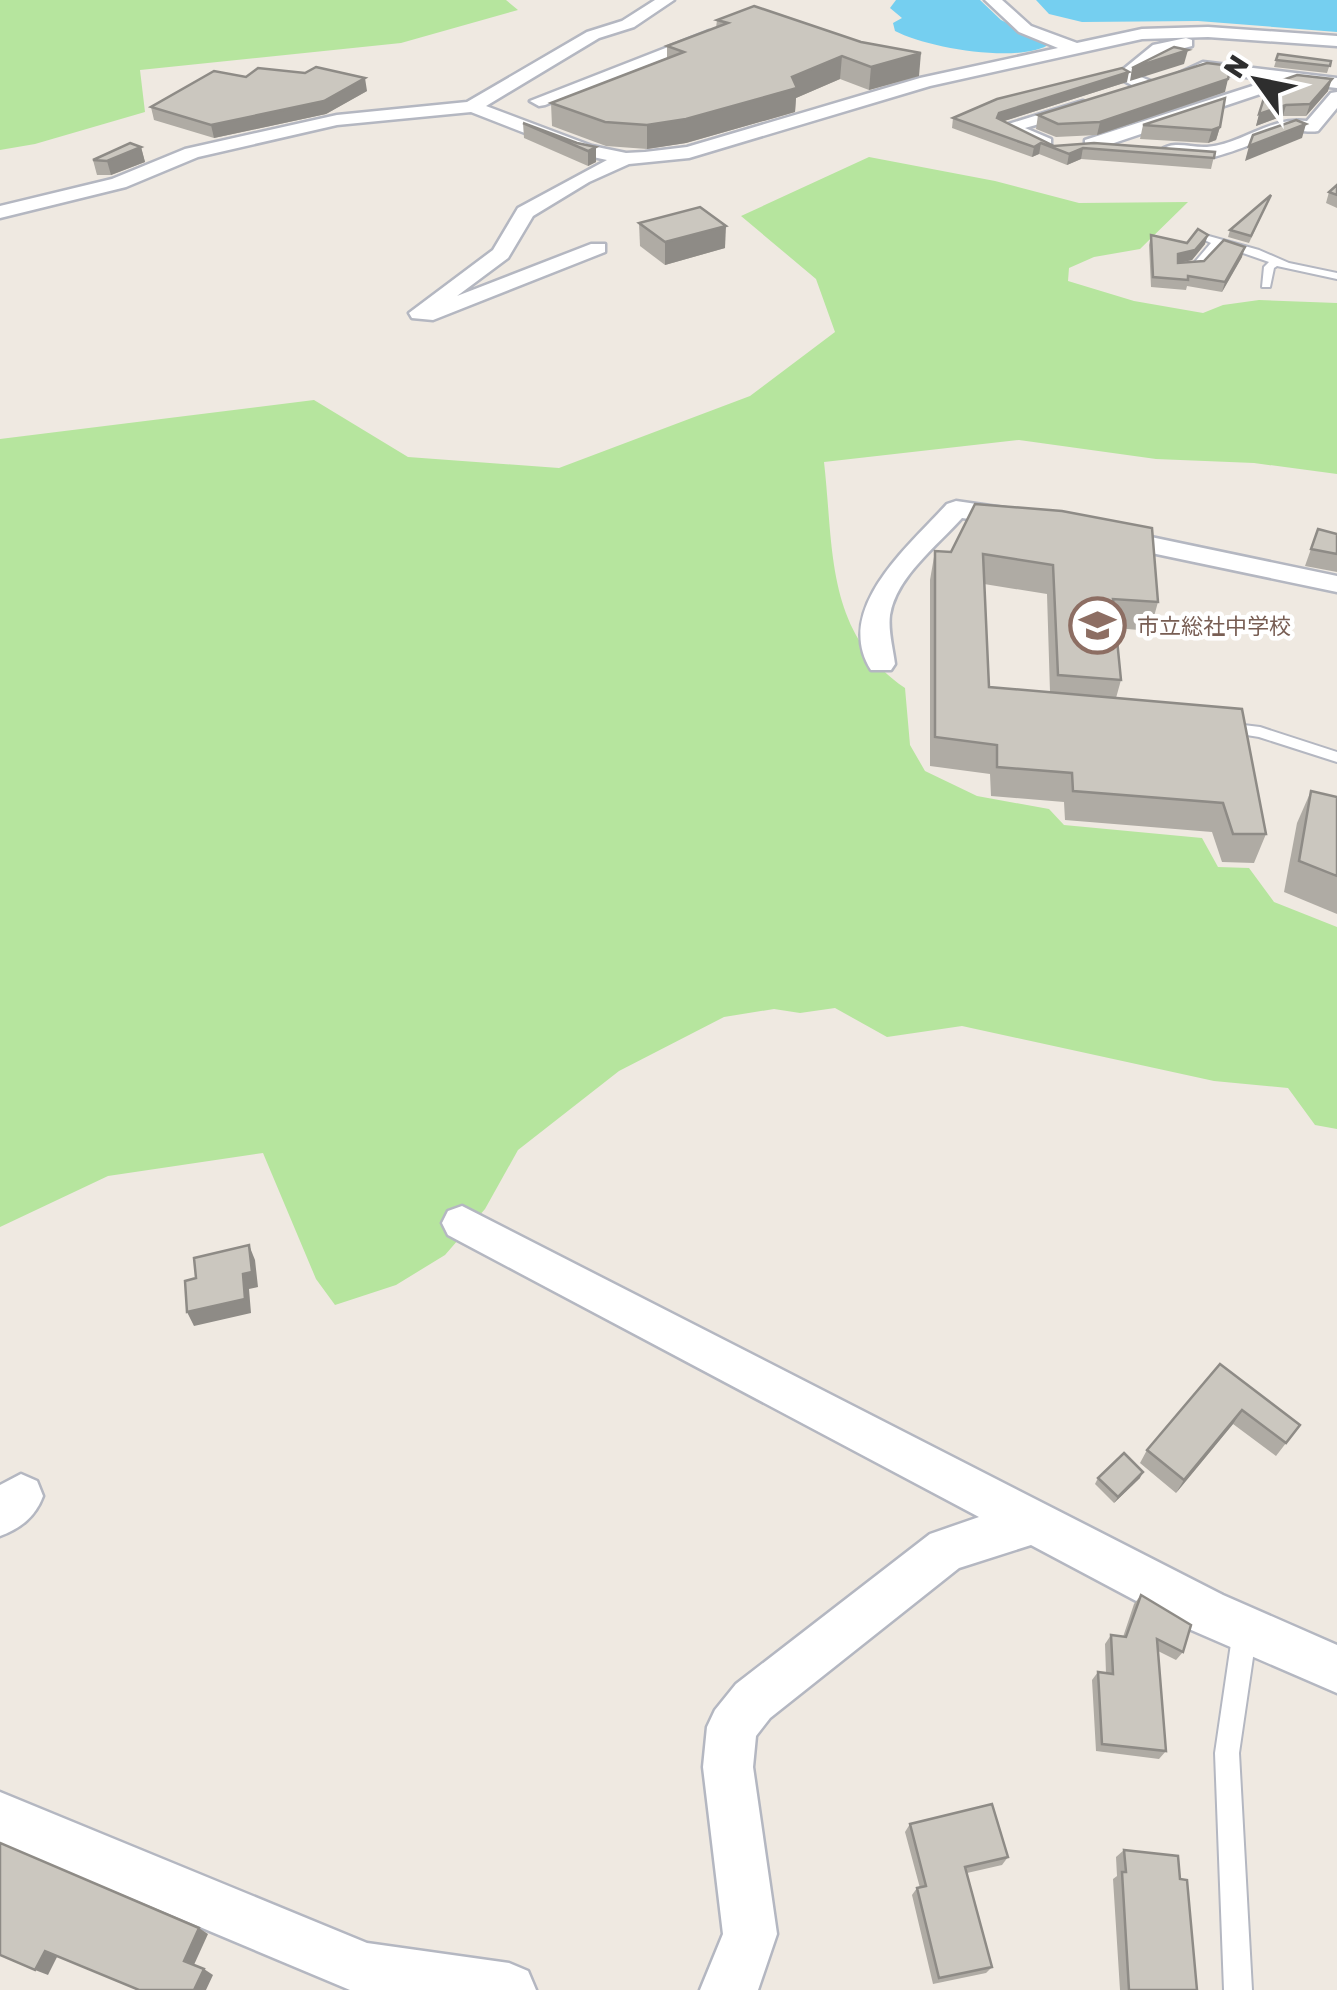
<svg xmlns="http://www.w3.org/2000/svg" width="1337" height="1990" font-family="Rubik,'Noto Sans JP',sans-serif">
	<style>
		.green { fill: #b6e59e }
		.water { fill: #75cff0 }
		.lines { fill: none; stroke-linecap: round; stroke-linejoin: round }
		.service-casing { stroke: #b4b7c1; stroke-width: 4 }
		.minor-casing { stroke: #b4b7c1; stroke-width: 5 }
		.service { fill: #fff; fill-rule: evenodd }
		.minor { fill: #fff; fill-rule: evenodd }
		.wall { fill: #afaba4; fill-rule: evenodd }
		.shaded-wall { fill: #8e8b86 }
		.building { fill: #cbc7bf; stroke: #8e8b86; stroke-width: 2.5 }
		.labels { text-anchor: middle; dominant-baseline: central; stroke-width: 9; stroke-linejoin: round; paint-order: stroke }
		.far-education-label { font-size: 22px; fill: #785e54; stroke: #fff; text-anchor: start }
	</style>
	<rect width="100%" height="100%" fill="#efe9e1"/>
	<g class="green">
		<polygon points="0,0 506,0 518,10 401,43 140,70 145,112 35,144 0,150"/>
		<path d="M869,157L995,181L1079,203L1188,202L1140,249L1094,257L1069,268L1068,281L1134,301L1203,313L1223,305L1259,300L1337,303V474L1254,463L1156,459L1019,440L824,462C834,549 825,633 905,688L910,745L925,771L977,796L1049,809L1064,825L1202,838L1218,867L1249,868L1274,902L1337,927V1129L1315,1125L1288,1088L1214,1081L962,1026L887,1037L835,1008L800,1013L774,1009L724,1017L619,1071L518,1150L485,1209L445,1255L396,1285L335,1305L316,1279L263,1153L108,1176L0,1227V439L314,400L408,457L559,468L750,396L835,332L816,279L741,216Z"/>
	</g>
	<g class="water">
		<path d="M896,0H980L1001,20L1050,44C1020,64 927,48 895,31L893,23L902,18L890,8Z"/>
		<polygon points="1036,0 1337,0 1337,32 1198,21 1082,22 1049,14"/>
	</g>
	<g class="lines">
		<defs>
			<g id="service">
				<polygon points="1205,235 1259,250 1289,263 1337,273 1337,279 1277,266 1274,268 1270,287 1262,287 1264,267 1269,262 1220,245 1201,267 1178,270 1178,266 1194,263 1211,243 1200,238"/>
				<polygon points="1227,723 1260,727 1337,752 1337,762 1259,737 1222,731 1220,728"/>
				<polygon points="1245,1618 1253,1622 1257,1630 1239,1753 1252,1990 1224,1990 1215,1753 1233,1630 1237,1622"/>
			</g>
			<g id="minor">
				<polygon points="655,0 674,0 634,27 599,38 486,106 592,146 626,153 645,152 687,147 920,78 1058,48 1019,32 985,0 1002,0 1031,26 1077,43 1142,29 1208,27 1337,36 1337,46 1208,37 1142,39 930,86 689,158 629,164 589,182 533,216 508,258 457,296 591,244 605,244 605,252 433,320 412,318 409,313 493,250 518,208 607,160 579,154 471,112 337,125 198,157 126,187 0,218 0,206 112,179 185,149 337,115 467,102 587,32 622,21"/>
				<polygon points="709,31 717,36 715,39 545,105 539,106 530,101"/>
				<polygon points="1186,38 1192,40 1192,46 1165,53 1136,75 1153,82 1153,90 1141,90 1115,76 1153,45"/>
				<polygon points="1203,62 1337,78 1337,88 1293,83 1099,148 1085,148 1085,140 1271,80 1205,72 1186,79 1177,74"/>
				<path d="M1337,92V108L1318,131C1308,133 1298,129 1288,131C1253,140 1194,177 1161,150C1174,140 1191,148 1207,147C1243,144 1270,116 1307,121L1331,93Z"/>
				<polygon points="1083,101 1092,106 1089,110 1025,128 1051,139 1051,147 1037,147 999,127"/>
				<path d="M956,501L1018,510L1031,518L1018,526L962,518C938,545 896,577 890,615C888,631 893,648 895,664L891,670H871C832,609 911,544 947,504Z"/>
				<polygon points="1108,528 1337,576 1337,592 1099,542 1095,536"/>
				<polygon points="462,1206 1223,1595 1337,1645 1337,1693 1189,1629 1031,1545 959,1568 770,1718 756,1736 753,1767 777,1934 758,1990 700,1990 723,1934 703,1767 707,1727 715,1710 736,1684 930,1534 979,1517 448,1235 442,1223 448,1211"/>
				<path d="M21,1474L37,1481L43,1496C35,1517 21,1528 0,1536V1485Z"/>
				<polygon points="0,1792 367,1943 509,1963 528,1971 536,1990 350,1990 0,1843"/>
			</g>
		</defs>
		<use href="#service" class="service-casing"/>
		<use href="#minor" class="minor-casing"/>
		<use href="#service" class="service"/>
		<use href="#minor" class="minor"/>
	</g>
	<g class="wall">
		<polygon points="717,20 919,76 869,90 840,79 796,98 795,112 686,143 647,149 606,146 552,126 551,103 667,58 667,46 716,28"/>
		<polygon points="1278,54 1331,61 1327,73 1274,67"/>
		<polygon points="246,77 367,91 326,114 214,138 154,120 151,107"/>
		<polygon points="1127,82 1004,121 1054,146 1215,152 1211,169 1081,159 1067,165 1039,154 1032,157 952,128 953,118"/>
		<polygon points="1268,85 1328,91 1306,116 1283,116 1256,126"/>
		<polygon points="1225,92 1097,135 1056,137 1036,129 1038,115"/>
		<polygon points="523,123 577,143 596,147 596,162 588,166 524,138"/>
		<polygon points="1143,125 1220,127 1216,140 1208,143 1140,139"/>
		<polygon points="141,147 145,162 111,175 97,175 93,160"/>
		<polygon points="1337,185 1337,208 1326,203 1329,192"/>
		<polygon points="1271,195 1249,243 1228,237 1230,230"/>
		<polygon points="639,223 725,248 665,265 640,246"/>
		<polygon points="1151,235 1187,243 1205,244 1192,260 1178,263 1242,257 1222,292 1187,286 1186,290 1151,287 1149,245"/>
		<path d="M975,504L1158,602L1150,631L1116,628L1121,680L1116,698L1266,834L1254,863L1222,862L1212,832L1065,820L1064,802L991,796L990,774L930,766V580L935,551L951,552ZM984,584L1047,594L1050,692L989,687Z"/>
		<polygon points="1318,529 1337,534 1337,572 1305,566"/>
		<polygon points="1311,791 1337,797 1337,914 1284,892 1297,823"/>
		<polygon points="1220,1364 1300,1425 1276,1456 1233,1424 1176,1493 1140,1463 1147,1450"/>
		<polygon points="1098,1478 1140,1478 1114,1503 1095,1484"/>
		<polygon points="1141,1595 1183,1652 1176,1660 1158,1651 1166,1751 1159,1759 1096,1751 1092,1680 1098,1672 1106,1673 1105,1644 1111,1635 1123,1637 1134,1604"/>
		<polygon points="910,1824 1008,1857 1002,1865 967,1873 992,1967 986,1973 933,1984 912,1895 917,1888 920,1888 905,1832"/>
		<polygon points="1124,1850 1180,1879 1197,1990 1120,1990 1113,1879 1117,1876 1116,1857"/>
	</g>
	<g class="shaded-wall">
		<polygon points="1188,50 1184,64 1130,81 1132,68"/>
		<polygon points="921,53 919,76 869,90 871,67"/>
		<polygon points="842,56 840,79 796,98 795,112 686,143 647,149 647,125 792,77"/>
		<polygon points="1129,72 1127,82 998,123 997,118 999,113"/>
		<polygon points="365,78 367,91 326,114 214,138 211,125"/>
		<polygon points="1228,79 1225,92 1097,135 1100,122"/>
		<polygon points="1332,79 1328,91 1306,116 1310,104"/>
		<polygon points="1286,105 1283,116 1256,126 1259,114"/>
		<polygon points="1306,124 1302,138 1245,161 1249,146"/>
		<polygon points="1220,127 1216,140 1208,143 1212,130"/>
		<polygon points="1041,143 1039,154 1032,157 1034,147"/>
		<polygon points="141,147 145,162 111,175 107,161"/>
		<polygon points="596,147 596,162 588,166 588,151"/>
		<polygon points="1083,148 1081,159 1067,165 1069,154"/>
		<polygon points="726,226 725,248 665,265 665,242"/>
		<polygon points="1208,235 1205,244 1192,260 1175,264 1178,254"/>
		<polygon points="1245,247 1242,257 1222,292 1225,282"/>
		<polygon points="249,1245 255,1260 258,1287 249,1289 251,1313 194,1326 187,1312"/>
		<polygon points="1242,1410 1233,1424 1176,1493 1184,1480"/>
		<polygon points="1143,1472 1140,1478 1114,1503 1118,1497"/>
		<polygon points="199,1928 208,1934 193,1967 184,1961"/>
		<polygon points="45,1951 57,1957 48,1975 35,1970"/>
		<polygon points="204,1969 213,1975 206,1990 194,1990"/>
	</g>
	<g class="building">
		<polygon points="754,6 861,42 921,53 871,67 842,56 792,77 797,88 686,119 647,125 605,122 551,103 684,52 667,46 728,23 717,20"/>
		<polygon points="1174,47 1188,50 1132,68"/>
		<polygon points="1278,54 1331,61 1330,66 1276,60"/>
		<polygon points="1207,63 1231,66 1228,79 1100,122 1058,124 1038,115"/>
		<polygon points="316,67 365,78 324,101 211,125 151,107 214,71 246,77 258,68 305,73"/>
		<polygon points="1122,68 1129,72 999,113 997,118 1054,146 1094,143 1215,152 1214,158 1083,148 1069,154 1041,143 1034,147 953,118 997,99"/>
		<polygon points="1297,75 1332,79 1310,104 1286,105 1259,114 1268,85"/>
		<polygon points="1225,98 1220,127 1212,130 1143,125"/>
		<polygon points="1296,120 1306,124 1249,146 1253,135"/>
		<polygon points="523,123 577,143 596,147 588,151"/>
		<polygon points="130,143 141,147 107,161 93,160"/>
		<polygon points="1337,185 1337,195 1329,192"/>
		<polygon points="1271,195 1251,236 1230,230"/>
		<polygon points="700,207 726,226 665,242 639,223"/>
		<polygon points="1198,229 1208,235 1195,250 1178,254 1178,263 1204,261 1224,240 1245,247 1225,282 1188,276 1188,280 1153,277 1151,235 1187,243"/>
		<polygon points="975,504 1062,511 1152,528 1158,602 1113,599 1121,680 1058,675 1053,565 983,554 989,687 1242,709 1266,834 1233,834 1223,803 1073,791 1072,773 997,767 997,745 935,737 935,551 951,552"/>
		<polygon points="1318,529 1337,534 1337,554 1311,549"/>
		<polygon points="1311,791 1337,797 1337,876 1299,861"/>
		<polygon points="249,1245 252,1272 243,1274 245,1299 187,1312 185,1281 196,1278 194,1258"/>
		<polygon points="1220,1364 1300,1425 1286,1443 1242,1410 1184,1480 1147,1450"/>
		<polygon points="1124,1453 1143,1472 1118,1497 1098,1478"/>
		<polygon points="1141,1595 1191,1625 1183,1652 1157,1639 1166,1751 1102,1744 1098,1672 1113,1674 1111,1635 1126,1637"/>
		<polygon points="992,1804 1008,1857 965,1867 992,1967 939,1978 917,1888 926,1886 910,1824"/>
		<polygon points="0,1843 199,1928 184,1961 204,1969 194,1990 139,1990 45,1951 35,1970 0,1955"/>
		<polygon points="1124,1850 1178,1856 1180,1879 1187,1880 1197,1990 1129,1990 1122,1872 1126,1872"/>
	</g>
	<defs>
		<symbol id="school-ring" viewBox="-11 -11 22 22"><circle r="9.5" fill="#fff" stroke="#8d6e63" stroke-width="1.5"/><path d="M0-5L7-2L0 1L-7-2ZM-4 1L0 2.5L4 1V4Q0 6-4 4Z" fill="#8d6e63"/></symbol>
	</defs>
	<g fill-rule="evenodd">
		<use href="#school-ring" x="1066" y="594" width="63" height="63"/>
	</g>
	<g class="labels">
		<g class="far-education-label">
			<text x="1137" y="626">市立総社中学校</text>
		</g>
	</g>
	<g transform="translate(1257 80) rotate(303)" stroke="#ffffff" stroke-width="8" paint-order="stroke">
	<path d="M0-8L18 38L0 25L-18 38Z" fill="#2e2e2e"/>
	<text y="-15" font-size="28" font-weight="bold" text-anchor="middle" fill="#2e2e2e">N</text>
	</g>
</svg>
